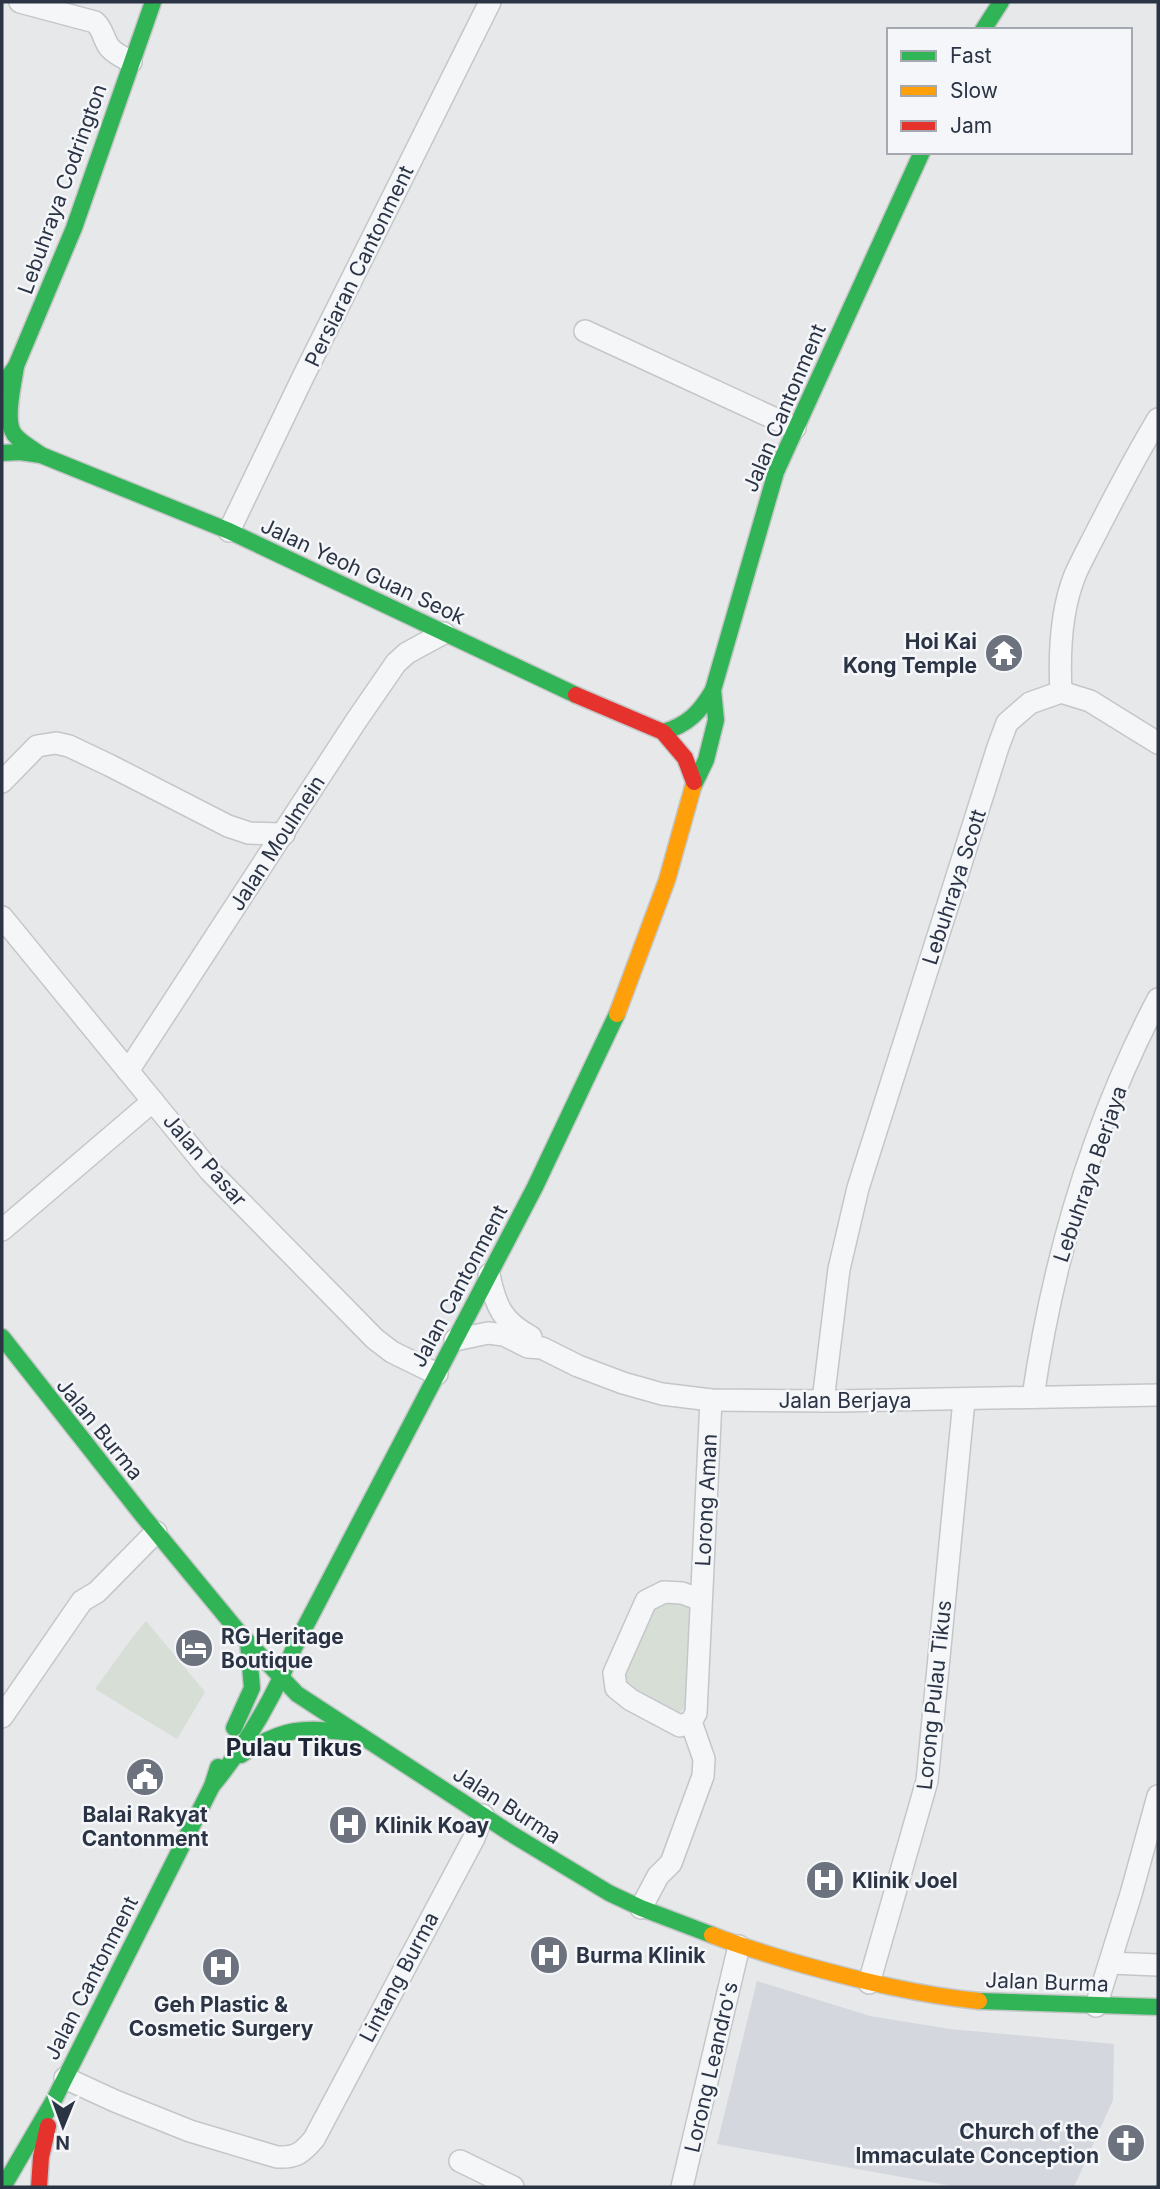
<svg xmlns="http://www.w3.org/2000/svg" width="1160" height="2189" font-family="Inter,sans-serif">
	<style>
		.built { fill: #d4d7dd }
		.green { fill: #d6ded6 }
		.lines { fill: none; stroke-linecap: round; stroke-linejoin: round }
		.street-casing { stroke: #c4c6c8; stroke-width: 24 }
		.fast-casing { stroke: #c4c6c8; stroke-width: 19 }
		.slow-casing { stroke: #c4c6c8; stroke-width: 19 }
		.jam-casing { stroke: #c4c6c8; stroke-width: 19 }
		.street { stroke: #f5f6f7; stroke-width: 21 }
		.fast { stroke: #30b455; stroke-width: 16 }
		.slow { stroke: #ff9f0a; stroke-width: 16 }
		.jam { stroke: #e5322d; stroke-width: 16 }
		.labels { text-anchor: middle; dominant-baseline: central; stroke-width: 5; stroke-linejoin: round; paint-order: stroke }
		.street-label { font-size: 21px; fill: #2b3445; stroke: #f4f6f9 }
		.poi-label { font-size: 21px; font-weight: bold; fill: #2b3445; stroke: #f4f6f9; text-anchor: start }
		.quarter-label { font-size: 24px; font-weight: bold; fill: #1d2536; stroke: #f4f6f9 }
	</style>
	<rect width="100%" height="100%" fill="#e6e8ea"/>
	<polygon class="built" points="757,1981 870,2016 950,2029 1114,2044 1113,2100 1074,2187 952,2186 717,2144"/>
	<g class="green">
		<path d="M669,1600L686,1605L692,1609L688,1703C684,1711 680,1713 671,1712L625,1686L623,1672L650,1610Z"/>
		<polygon points="146,1621 205,1692 177,1739 95,1689 129,1642"/>
	</g>
	<g class="lines">
		<defs>
			<g id="street">
				<path d="M20,2L95,22C104,30 103,40 110,48C115,54 125,58 131,62"/>
				<polyline points="585,331 795,428"/>
				<polyline points="229,531 303,377 490,2"/>
				<path d="M1061,692C1059,654 1061,610 1075,575C1082,559 1091,543 1099,527C1118,490 1137,454 1158,419"/>
				<polyline points="1061,692 1090,701 1158,743"/>
				<polyline points="2,782 37,746 56,743 69,746 109,765 228,826 249,833 284,834"/>
				<polyline points="2,917 210,1171 375,1339 392,1352 437,1374"/>
				<polyline points="128,1071 356,721 396,663 407,653 444,633"/>
				<polyline points="2,1230 153,1101"/>
				<path d="M489,1275C496,1307 502,1321 531,1337"/>
				<polyline points="455,1340 488,1333 504,1335 528,1347 542,1348 578,1366 623,1383 662,1394 711,1400 837,1401 1158,1395"/>
				<path d="M1033,1397C1053,1259 1093,1123 1158,999"/>
				<polyline points="823,1401 839,1269 858,1188 998,747 1007,723 1030,703 1061,692"/>
				<polyline points="701,1600 682,1593 664,1592 646,1601 614,1673 616,1688 631,1700 680,1726 691,1722 696,1713 711,1400"/>
				<polyline points="2,1717 82,1601 97,1592 156,1532"/>
				<polyline points="641,1908 658,1876 671,1863 703,1776 704,1759 691,1722"/>
				<polyline points="1110,1963 1158,1965"/>
				<polyline points="869,1983 927,1781 964,1400"/>
				<polyline points="1096,2006 1131,1894 1158,1796"/>
				<path d="M65,2078L115,2101L190,2131L277,2157C296,2158 302,2153 314,2139L474,1838L483,1815"/>
				<polyline points="460,2161 513,2187"/>
				<polyline points="682,2187 739,1946"/>
			</g>
			<g id="fast">
				<polyline points="983,30 1001,2"/>
				<path d="M16,366C14,382 4,420 14,434C21,443 32,448 41,455"/>
				<polyline points="2,386 16,366 74,228 153,2"/>
				<polyline points="2,453 20,452 41,455 229,531 576,695"/>
				<path d="M663,732C688,725 700,712 713,690L776,472L922,152"/>
				<polyline points="693,787 706,760 716,720 713,690"/>
				<polyline points="2,1337 143,1516 242,1636 297,1694 510,1833 609,1893 641,1908 712,1935"/>
				<polyline points="234,1728 252,1688 248,1642"/>
				<path d="M241,1755C284,1727 302,1727 352,1733"/>
				<path d="M212,1786C247,1744 273,1699 294,1648L535,1187L617,1014"/>
				<polyline points="979,2001 1158,2007"/>
				<polyline points="3,2187 55,2098 212,1786 218,1767"/>
			</g>
			<g id="slow">
				<polyline points="617,1014 667,880 693,787"/>
				<path d="M712,1935C742,1947 773,1956 804,1965C862,1981 919,1995 979,2001"/>
			</g>
			<g id="jam">
				<polyline points="576,695 663,732 685,758 694,782"/>
				<polyline points="39,2187 41,2157 48,2126"/>
			</g>
		</defs>
		<use href="#street" class="street-casing"/>
		<use href="#fast" class="fast-casing"/>
		<use href="#slow" class="slow-casing"/>
		<use href="#jam" class="jam-casing"/>
		<use href="#street" class="street"/>
		<use href="#fast" class="fast"/>
		<use href="#slow" class="slow"/>
		<use href="#jam" class="jam"/>
	</g>
	<defs>
		<symbol id="temple-disc" viewBox="-11 -11 22 22"><circle r="9.5" fill="#6c737f" stroke="#f4f6f9"/><path d="M0-6L5-2H3V0L6.5 2.5H4V6H1.5V3h-3V6H-4V2.5H-6.5L-3 0V-2H-5Z" fill="#fff"/></symbol>
		<symbol id="hotel-disc" viewBox="-11 -11 22 22"><circle r="9.5" fill="#6c737f" stroke="#f4f6f9"/><path d="M-6-4.5h1.5V1H6V5H4.5V3h-9V5H-6ZM-4 0a1.8 1.8 0 1 1 3.6 0ZM.5 0V-2.5h3Q6-2.5 6 0Z" fill="#fff"/></symbol>
		<symbol id="civic-disc" viewBox="-11 -11 22 22"><circle r="9.5" fill="#6c737f" stroke="#f4f6f9"/><path d="M-.6-6.5H3V-4.5H.6V-3L4-1V1h2V6H-6V1h2V-1L-.6-3ZM-1.2 2.5V6h2.4V2.5Z" fill="#fff"/></symbol>
		<symbol id="hospital-disc" viewBox="-11 -11 22 22"><circle r="9.5" fill="#6c737f" stroke="#f4f6f9"/><path d="M-5-5h3v3.5h4V-5h3V5h-3V1.5h-4V5h-3Z" fill="#fff"/></symbol>
		<symbol id="church-disc" viewBox="-11 -11 22 22"><circle r="9.5" fill="#6c737f" stroke="#f4f6f9"/><path d="M-1.2-6h2.4v3.5h3.3v2.4h-3.3V6h-2.4V-.1h-3.3v-2.4h3.3Z" fill="#fff"/></symbol>
	</defs>
	<g fill-rule="evenodd">
		<use href="#temple-disc" x="982" y="631" width="44" height="44"/>
		<use href="#hotel-disc" x="172" y="1626" width="44" height="44"/>
		<use href="#civic-disc" x="123" y="1755" width="44" height="44"/>
		<use href="#hospital-disc" x="326" y="1803" width="44" height="44"/>
		<use href="#hospital-disc" x="803" y="1858" width="44" height="44"/>
		<use href="#hospital-disc" x="527" y="1933" width="44" height="44"/>
		<use href="#hospital-disc" x="199" y="1945" width="44" height="44"/>
		<use href="#church-disc" x="1104" y="2121" width="44" height="44"/>
	</g>
	<g class="labels">
		<g class="street-label">
			<text transform="translate(62 189) rotate(-70)">Lebuhraya Codrington</text>
			<text transform="translate(359 266) rotate(-64)">Persiaran Cantonment</text>
			<text transform="translate(784 408) rotate(-67)">Jalan Cantonment</text>
			<text transform="translate(363 571) rotate(25)">Jalan Yeoh Guan Seok</text>
			<text transform="translate(277 843) rotate(-57)">Jalan Moulmein</text>
			<text transform="translate(954 887) rotate(-72)">Lebuhraya Scott</text>
			<text transform="translate(205 1160) rotate(49)">Jalan Pasar</text>
			<text transform="translate(1090 1174) rotate(-71)">Lebuhraya Berjaya</text>
			<text transform="translate(459 1286) rotate(-62)">Jalan Cantonment</text>
			<text x="845" y="1400">Jalan Berjaya</text>
			<text transform="translate(100 1429) rotate(51)">Jalan Burma</text>
			<text transform="translate(706 1500) rotate(-87)">Lorong Aman</text>
			<text transform="translate(934 1695) rotate(-84)">Lorong Pulau Tikus</text>
			<text transform="translate(507 1805) rotate(33)">Jalan Burma</text>
			<text transform="translate(399 1977) rotate(-62)">Lintang Burma</text>
			<text transform="translate(91 1978) rotate(-63)">Jalan Cantonment</text>
			<text transform="translate(1047 1982) rotate(2)">Jalan Burma</text>
			<text transform="translate(711 2067) rotate(-77)">Lorong Leandro's</text>
		</g>
		<g class="poi-label">
			<text x="977" y="641" text-anchor="end">Hoi Kai<tspan x="977" dy="24">Kong Temple</tspan></text>
			<text x="221" y="1636">RG Heritage<tspan x="221" dy="24">Boutique</tspan></text>
			<text x="145" y="1814" text-anchor="middle">Balai Rakyat<tspan x="145" dy="24">Cantonment</tspan></text>
			<text x="375" y="1825">Klinik Koay</text>
			<text x="852" y="1880">Klinik Joel</text>
			<text x="576" y="1955">Burma Klinik</text>
			<text x="221" y="2004" text-anchor="middle">Geh Plastic &amp;<tspan x="221" dy="24">Cosmetic Surgery</tspan></text>
			<text x="1099" y="2131" text-anchor="end">Church of the<tspan x="1099" dy="24">Immaculate Conception</tspan></text>
		</g>
		<g class="quarter-label">
			<text x="294" y="1747">Pulau Tikus</text>
		</g>
	</g>
	<rect width="1160" height="2189" fill="none" stroke="#2b3445" stroke-width="7"/>
	<rect x="887" y="28" width="245" height="126" fill="#f4f6f9" stroke="#a4a8b1" stroke-width="2"/>
	<rect x="901" y="51" width="35" height="10" fill="#30b455" stroke="#a4a8b1" stroke-width="2"/>
	<text x="950" y="63" font-size="21" fill="#2b3445">Fast</text>
	<rect x="901" y="86" width="35" height="10" fill="#ff9f0a" stroke="#a4a8b1" stroke-width="2"/>
	<text x="950" y="98" font-size="21" fill="#2b3445">Slow</text>
	<rect x="901" y="121" width="35" height="10" fill="#e5322d" stroke="#a4a8b1" stroke-width="2"/>
	<text x="950" y="133" font-size="21" fill="#2b3445">Jam</text>
	<g transform="translate(63 2126) rotate(181)" stroke="#f4f6f9" stroke-width="5" paint-order="stroke">
	<path d="M0-5L12 26L0 18L-12 26Z" fill="#2b3445"/>
	<text y="-10" font-size="19" font-weight="bold" text-anchor="middle" fill="#2b3445">N</text>
	</g>
</svg>
